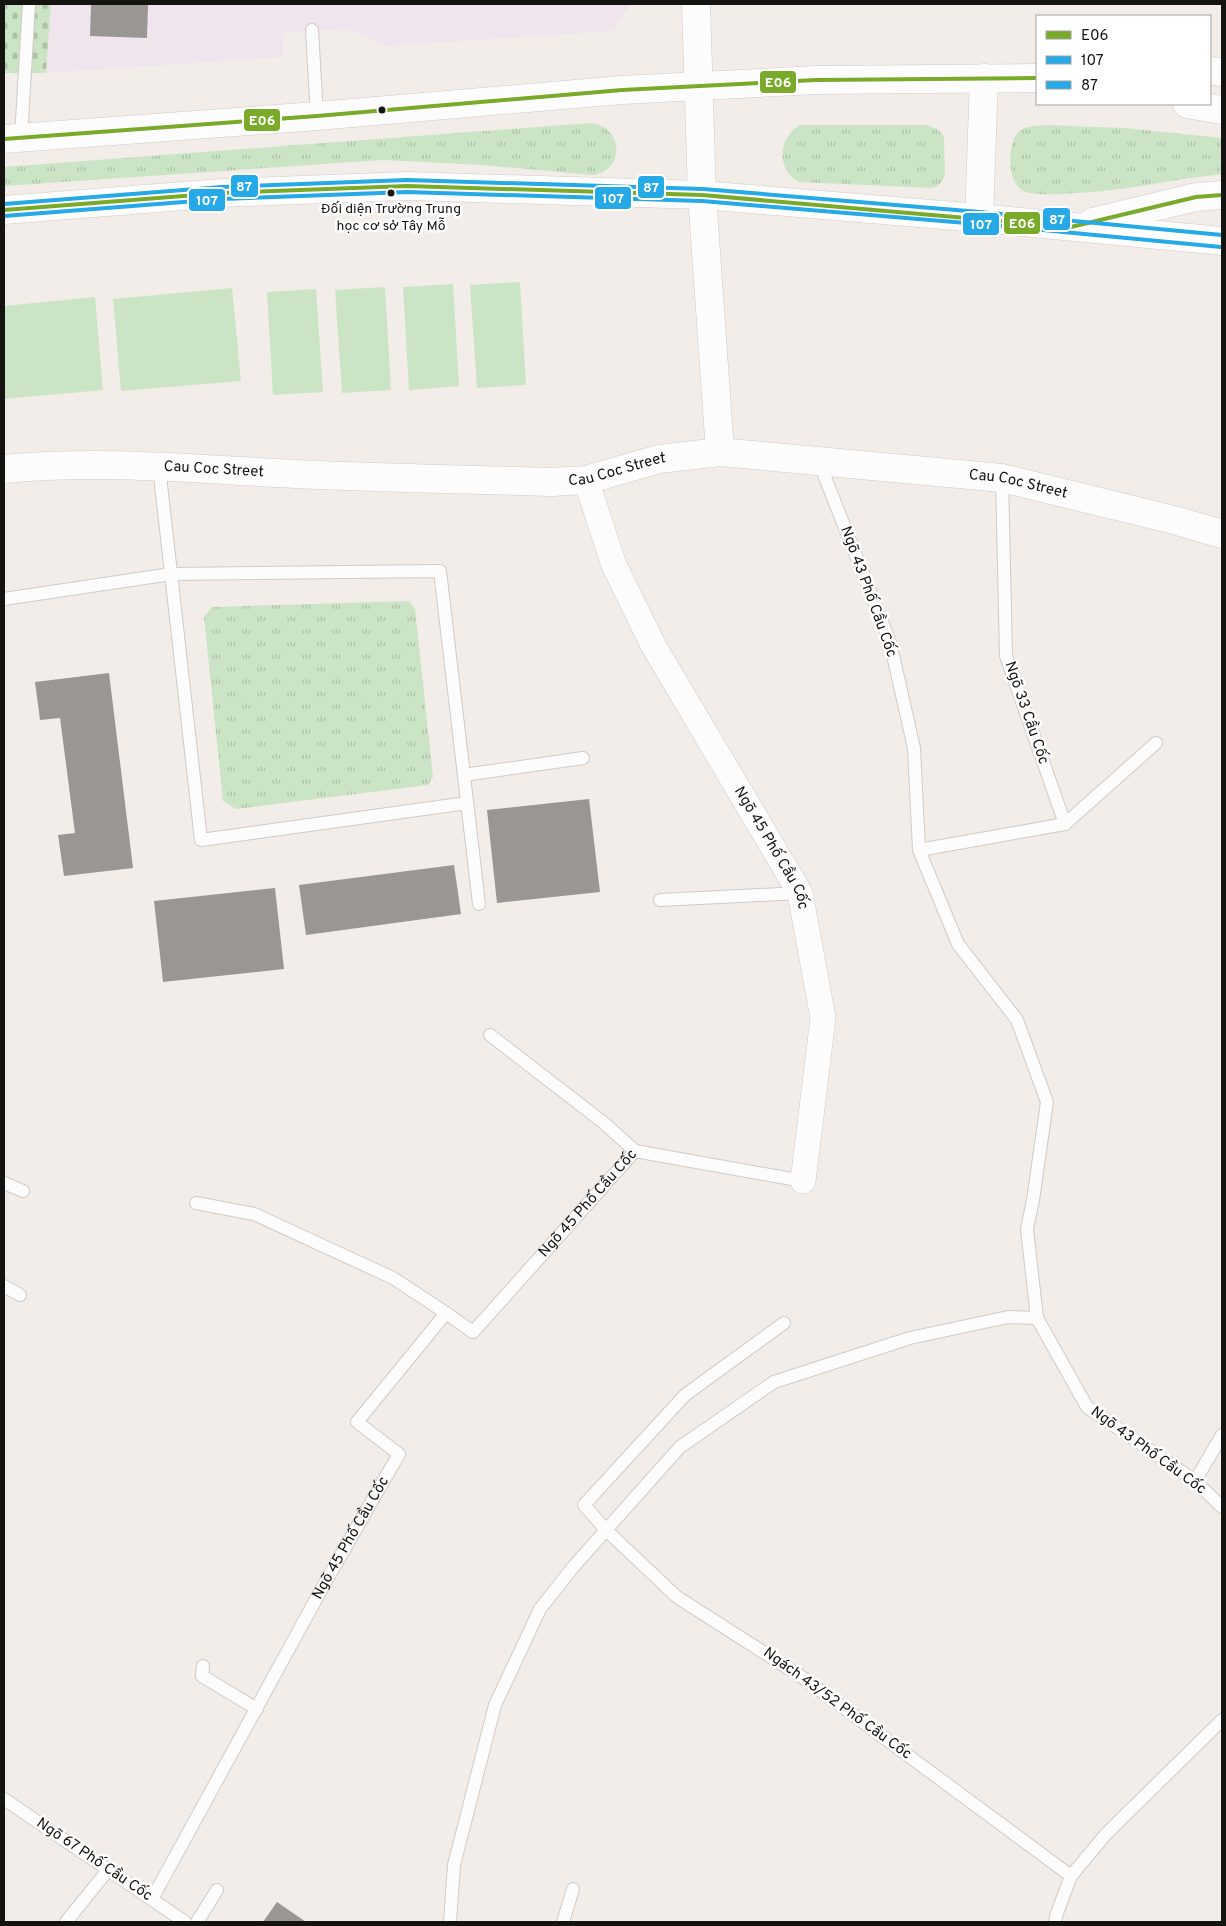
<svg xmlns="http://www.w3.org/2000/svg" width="1226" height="1926" font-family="Overpass,sans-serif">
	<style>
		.education { fill: #f0e5ec }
		.grass { fill: url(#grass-tufts) }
		.cemetery { fill: url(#cemetery-stones) }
		.pitch { fill: #cbe4c5 }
		.building { fill: #999693 }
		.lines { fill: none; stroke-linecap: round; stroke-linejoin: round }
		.lane-casing { stroke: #cfcbc8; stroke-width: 14 }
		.street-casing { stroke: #cfcbc8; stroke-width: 26 }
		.secondary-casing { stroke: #cfcbc8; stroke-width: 29 }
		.lane { stroke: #fdfcfc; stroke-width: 12 }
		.street { stroke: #fdfcfc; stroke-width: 25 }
		.secondary { stroke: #fdfcfc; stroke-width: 28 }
		.bus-1-casing { stroke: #fff; stroke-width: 8 }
		.bus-2-casing { stroke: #fff; stroke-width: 8 }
		.bus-3-casing { stroke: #fff; stroke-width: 8 }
		.bus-1 { stroke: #7aaa29; stroke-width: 4 }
		.bus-2 { stroke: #25a9e7; stroke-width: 4 }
		.bus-3 { stroke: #25a9e7; stroke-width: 4 }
		.bus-dot { fill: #151310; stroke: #fff; stroke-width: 2 }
		.labels { text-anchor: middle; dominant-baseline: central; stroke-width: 5; stroke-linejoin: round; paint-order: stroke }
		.bus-label { font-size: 14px; fill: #151310; stroke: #fff }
		.street-label { font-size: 15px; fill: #151310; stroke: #fff }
		.line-badge { stroke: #fff; stroke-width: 2 }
		.badge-label { font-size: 14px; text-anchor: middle; font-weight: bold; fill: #fff }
	</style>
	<defs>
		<pattern id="grass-tufts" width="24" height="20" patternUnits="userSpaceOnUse" patternTransform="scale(1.25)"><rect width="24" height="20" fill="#cbe4c5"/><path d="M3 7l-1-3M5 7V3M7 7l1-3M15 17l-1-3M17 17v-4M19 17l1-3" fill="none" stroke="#adc3a8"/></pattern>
		<pattern id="cemetery-stones" width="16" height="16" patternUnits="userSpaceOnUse" patternTransform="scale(1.25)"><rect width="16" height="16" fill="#cbe4c5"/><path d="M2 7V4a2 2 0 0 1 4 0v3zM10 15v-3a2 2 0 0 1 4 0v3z" fill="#adc3a8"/></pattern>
	</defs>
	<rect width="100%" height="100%" fill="#f2ede8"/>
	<polygon class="education" points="51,4 630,4 614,31 385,46 354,31 312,30 283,33 283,57 46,73"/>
	<g class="grass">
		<path d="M590,123C626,127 624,172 592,175L482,165L383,160L4,186V167Z"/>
		<path d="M800,125H927C935,128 941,130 944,138L945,175C942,182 940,185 933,188L799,182C776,171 778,137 800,125Z"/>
		<path d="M1070,126L1124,128L1222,138V174C1173,179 1125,191 1076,193C1060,194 1042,196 1026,192C1006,187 1006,139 1021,130C1034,123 1056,126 1070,126Z"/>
		<polygon points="409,601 415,609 433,777 428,785 236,809 223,801 204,617 212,607"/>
	</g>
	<polygon class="cemetery" points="4,4 51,4 46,73 4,73"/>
	<g class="pitch">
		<polygon points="520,282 526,385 477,388 470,285"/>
		<polygon points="453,284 459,386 409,390 403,287"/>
		<polygon points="385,287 391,390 342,393 335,290"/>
		<polygon points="232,288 241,381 121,391 113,299"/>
		<polygon points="316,289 323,392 273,395 267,292"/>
		<polygon points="95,297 103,390 4,399 4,306"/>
	</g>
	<g class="building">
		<polygon points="91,4 148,4 147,38 90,36"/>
		<polygon points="109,673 133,868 64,876 58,835 75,833 60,718 40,720 35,682"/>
		<polygon points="589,799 600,892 497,903 487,810"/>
		<polygon points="454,865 461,914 306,935 299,885"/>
		<polygon points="275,888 284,969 163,982 154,901"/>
		<polygon points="277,1902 306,1922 263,1922"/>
	</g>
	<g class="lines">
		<defs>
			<g id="lane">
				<polyline points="312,30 317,116"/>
				<polyline points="21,137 29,4"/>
				<polyline points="819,462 890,642 914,748 919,850 958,944 1017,1020 1047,1102 1033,1200 1027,1229 1037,1318 1087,1407 1195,1481 1222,1507"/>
				<polyline points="159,467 201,840 467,803"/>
				<polyline points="1002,478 1006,656 1065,824"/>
				<polyline points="4,599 171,574 440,571 479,904"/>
				<polyline points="464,775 583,758"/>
				<polyline points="919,850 1065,824 1156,743"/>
				<polyline points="660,900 800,893"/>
				<polyline points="490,1035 604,1123 635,1151"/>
				<polyline points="4,1183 23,1191"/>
				<polyline points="196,1203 254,1214 393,1278 446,1313"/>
				<polyline points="4,1286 20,1295"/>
				<polyline points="784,1323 685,1395 584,1505 606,1530 677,1597 802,1677 1071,1876"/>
				<polyline points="1195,1481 1222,1435"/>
				<polyline points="203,1666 202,1676 257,1709"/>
				<polyline points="4,1799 185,1922"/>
				<path id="s1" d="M152,1899L326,1581L399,1454L357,1422L446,1313L473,1332L635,1151L803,1181"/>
				<polyline points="66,1922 108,1870"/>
				<polyline points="197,1922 217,1890"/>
				<polyline points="450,1922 454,1865 495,1705 540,1609 574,1566 680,1447 774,1382 910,1338 1008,1317 1037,1318"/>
				<polyline points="563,1922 573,1889"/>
				<polyline points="1055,1922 1057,1913 1071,1876 1106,1834 1222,1720"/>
			</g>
			<g id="street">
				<path id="s2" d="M586,480L614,565L653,645L800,893L823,1018L803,1181"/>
			</g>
			<g id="secondary">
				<polyline points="696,4 702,195 720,452"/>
				<polyline points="1210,71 1222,72"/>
				<polyline points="1187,104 1222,110"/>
				<polyline points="4,139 317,116 622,90 816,80 1037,78"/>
				<polyline points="4,210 222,193 407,186 702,195 979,218 1222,241"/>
				<polyline points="979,218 984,78"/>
				<polyline points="1092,222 1196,197 1222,195"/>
				<path id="s3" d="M4,469C94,460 186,468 276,473C368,478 460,479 552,482L586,480L659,459L720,452L1002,478L1174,520L1222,534"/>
			</g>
		</defs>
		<use href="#lane" class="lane-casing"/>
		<use href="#street" class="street-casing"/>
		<use href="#secondary" class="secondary-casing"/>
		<use href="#lane" class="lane"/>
		<use href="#street" class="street"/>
		<use href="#secondary" class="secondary"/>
		<defs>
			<g id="bus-1">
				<polyline points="4,139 317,116 622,90 816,80 1037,78"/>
				<polyline points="4,210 222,193 407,186 702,195 1071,227 1196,197 1222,195"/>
			</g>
			<polyline id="bus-2" points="4,216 222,199 407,192 702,201 978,224 1221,247"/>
			<polyline id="bus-3" points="4,204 222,187 407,180 703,189 980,212 1222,235"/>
		</defs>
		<use href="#bus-1" class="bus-1-casing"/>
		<use href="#bus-2" class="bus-2-casing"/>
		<use href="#bus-3" class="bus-3-casing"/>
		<use href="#bus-1" class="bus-1"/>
		<use href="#bus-2" class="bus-2"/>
		<use href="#bus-3" class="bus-3"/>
	</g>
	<g class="bus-dot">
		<circle cx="382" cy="110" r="4.5"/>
		<circle cx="391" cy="193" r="4.5"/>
	</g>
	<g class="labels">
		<g class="bus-label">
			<text x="391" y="209">Đối diện Trường Trung<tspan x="391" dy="17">học cơ sở Tây Mỗ</tspan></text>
		</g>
		<g class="street-label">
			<text stroke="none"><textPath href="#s3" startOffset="615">Cau Coc Street</textPath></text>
			<text stroke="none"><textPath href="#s3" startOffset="210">Cau Coc Street</textPath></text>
			<text stroke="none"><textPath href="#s3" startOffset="1020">Cau Coc Street</textPath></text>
			<text transform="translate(868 592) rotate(70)">Ngõ 43 Phố Cầu Cốc</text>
			<text transform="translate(1026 713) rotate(71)">Ngõ 33 Cầu Cốc</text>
			<text stroke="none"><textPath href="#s2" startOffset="414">Ngõ 45 Phố Cầu Cốc</textPath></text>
			<text stroke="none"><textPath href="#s1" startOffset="908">Ngõ 45 Phố Cầu Cốc</textPath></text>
			<text transform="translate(1148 1451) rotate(36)">Ngõ 43 Phố Cầu Cốc</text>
			<text stroke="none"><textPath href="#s1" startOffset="412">Ngõ 45 Phố Cầu Cốc</textPath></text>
			<text transform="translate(837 1704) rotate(36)">Ngách 43/52 Phố Cầu Cốc</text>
			<text transform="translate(94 1860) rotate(34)">Ngõ 67 Phố Cầu Cốc</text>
		</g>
	</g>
	<g class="line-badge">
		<rect x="759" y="70" width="38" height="24" rx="5" fill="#7aaa29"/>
		<rect x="243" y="108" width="38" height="24" rx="5" fill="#7aaa29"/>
		<rect x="230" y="174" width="29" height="24" rx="5" fill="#25a9e7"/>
		<rect x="637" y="175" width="28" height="24" rx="5" fill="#25a9e7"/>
		<rect x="594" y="186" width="38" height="24" rx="5" fill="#25a9e7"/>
		<rect x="188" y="188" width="38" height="24" rx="5" fill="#25a9e7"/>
		<rect x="1042" y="207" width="29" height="24" rx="5" fill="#25a9e7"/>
		<rect x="1003" y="211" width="38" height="24" rx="5" fill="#7aaa29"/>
		<rect x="962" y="212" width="38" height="24" rx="5" fill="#25a9e7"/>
	</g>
	<g class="badge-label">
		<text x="778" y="87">E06</text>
		<text x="262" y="125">E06</text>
		<text x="244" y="191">87</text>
		<text x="651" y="192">87</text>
		<text x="613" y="203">107</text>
		<text x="207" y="205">107</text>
		<text x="1057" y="224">87</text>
		<text x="1022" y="228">E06</text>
		<text x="981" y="229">107</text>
	</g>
	<rect width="1226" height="1926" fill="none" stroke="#151310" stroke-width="10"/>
	<rect x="1036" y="15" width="175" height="90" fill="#ffffff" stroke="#a1a19f"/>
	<rect x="1046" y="31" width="25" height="8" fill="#7aaa29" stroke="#a1a19f"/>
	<text x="1081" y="40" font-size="15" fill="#151310">E06</text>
	<rect x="1046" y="56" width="25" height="8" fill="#25a9e7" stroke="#a1a19f"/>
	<text x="1081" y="65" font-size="15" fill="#151310">107</text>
	<rect x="1046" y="81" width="25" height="8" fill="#25a9e7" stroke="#a1a19f"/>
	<text x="1081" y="90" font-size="15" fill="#151310">87</text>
</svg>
